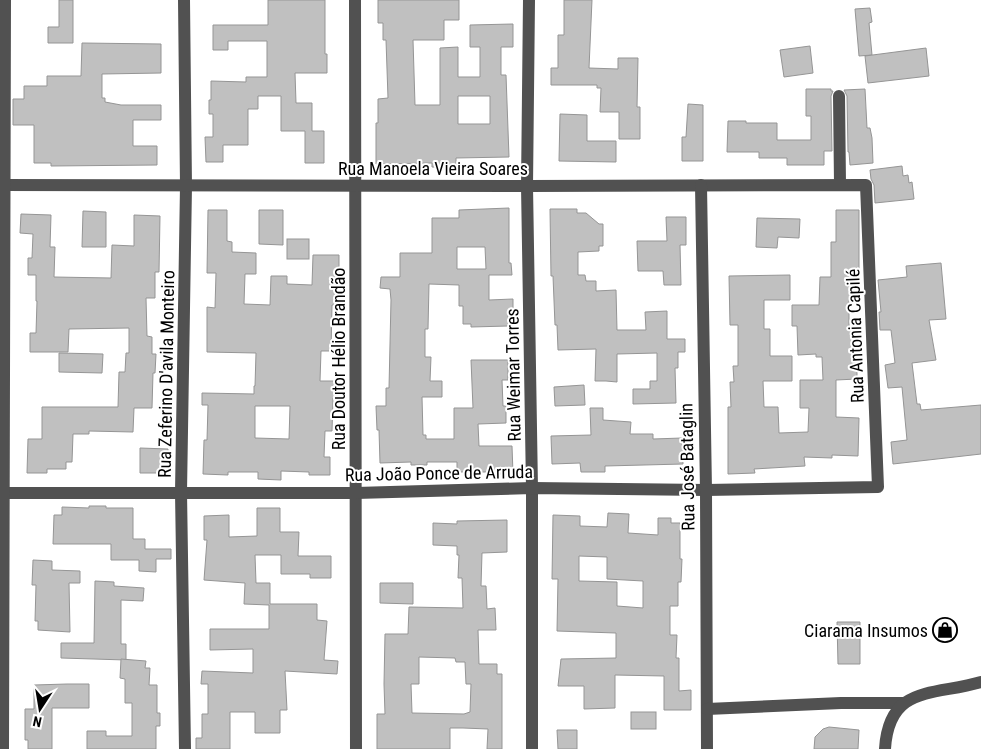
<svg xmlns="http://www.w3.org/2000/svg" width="981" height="749" font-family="'Roboto Condensed',sans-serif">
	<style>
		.building { fill: #c0c0c0; stroke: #959595; fill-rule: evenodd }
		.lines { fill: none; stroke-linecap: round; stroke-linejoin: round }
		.minor { stroke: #515151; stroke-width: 12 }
		.labels { text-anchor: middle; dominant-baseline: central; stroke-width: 4; stroke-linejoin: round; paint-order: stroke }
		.street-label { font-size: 18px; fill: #000; stroke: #fff }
		.poi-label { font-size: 18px; fill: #000; stroke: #fff; text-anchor: end }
	</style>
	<rect width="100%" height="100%" fill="#fff"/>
	<g class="building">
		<polygon points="59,0 73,0 73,43 48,43 48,27 59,27"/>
		<polygon points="268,0 325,0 325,54 327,54 327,73 295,73 296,103 312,103 312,131 324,131 324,163 305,163 305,131 281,131 281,96 258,96 258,109 248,109 248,145 223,145 223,162 206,162 205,137 213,137 213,114 209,114 209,100 211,100 211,81 246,82 246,77 267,77 267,41 228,41 228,50 213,50 213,25 268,25"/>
		<path d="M378,0H459V20H444V40H413L415,105H440V48L458,47V77H480V47H470V25L513,24V47H501V75H506L509,157L456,158V168L432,167V163L376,164V123H378V99L388,98L386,40H383V23H378ZM458,96H490V124H458Z"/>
		<polygon points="564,0 592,0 589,68 618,69 618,58 638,58 637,107 640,107 640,139 619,139 619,112 600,112 601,88 597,88 597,85 551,85 551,68 558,68 558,35 564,35"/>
		<polygon points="870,8 872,22 869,23 872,55 859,56 855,9"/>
		<polygon points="82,43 161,44 161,73 102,74 102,98 105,98 105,102 121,105 161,105 161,120 133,120 133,146 157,146 157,165 51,166 51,163 34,163 34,125 13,125 13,99 24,99 24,86 47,86 47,76 81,76"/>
		<polygon points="810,46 813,73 784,77 780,50"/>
		<polygon points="926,48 929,76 868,83 865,56"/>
		<polygon points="806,89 831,89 831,91 833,91 831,96 832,151 824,151 824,165 787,165 787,158 759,158 759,152 727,152 728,121 746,121 746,123 777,123 777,140 811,140 811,116 806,116"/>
		<polygon points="865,89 867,128 870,128 872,138 873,163 850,165 849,152 848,152 847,96 844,90"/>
		<polygon points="688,104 703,105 703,161 682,161 682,137 686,137"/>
		<polygon points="560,114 587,115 587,141 616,141 616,162 559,161"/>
		<polygon points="902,166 903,176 908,175 909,183 912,182 914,199 875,203 874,185 871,179 870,170"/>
		<path d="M509,208V263H511L512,275H489V300L513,299V315H508V326L471,327V324H463V306H459V285L429,284L428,329H425V357H431L430,381H442V397H422L423,435H426V439H454V408H473L471,360H508V380H502L503,406H506V423L478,424L479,446H512L513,474H488V472H457V462H427V465H411V462L380,463L379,430H377L376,406H386V388H389L391,300L390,289L380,288L381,277H400V253H432V218H459V210ZM457,247H485L486,269H457Z"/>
		<polygon points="550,209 577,209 577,213 586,213 599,224 603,224 603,246 599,246 599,251 578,252 578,275 585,275 586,281 596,281 596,291 616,290 617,330 646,330 645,312 667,311 667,339 685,339 685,352 678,352 678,368 675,368 676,403 633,404 633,389 650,389 650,381 657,381 657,353 617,354 617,382 606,381 595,381 596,349 558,350 557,325 555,325 553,276 551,276"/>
		<path d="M208,210H227V241L232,242V252L256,253V274H245L244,304L270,305L271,276H287V284L312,285L313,255H339V277H335L334,305H332L331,351H321L320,381H336V399L333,398L332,431H325L324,457H330V475H309V472L281,471V480L258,479V472H228V475L203,474L204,440H207L208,405H202V393L254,394V386H255L256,353L207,352V307L215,308L216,273H207ZM255,406H290L289,439L255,438Z"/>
		<polygon points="259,210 283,210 283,245 259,244"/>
		<polygon points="836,210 859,210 859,275 856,275 856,297 849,297 849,327 854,327 854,358 857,358 857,379 836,380 836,417 859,418 858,456 832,455 832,458 804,457 805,466 754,469 755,473 728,474 728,407 731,407 730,382 734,382 733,366 738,366 738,325 730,325 729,276 790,275 790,300 764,300 764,329 770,329 770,356 792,356 792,381 763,381 764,407 778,407 779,433 808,432 809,408 800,408 800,380 823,380 822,357 816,357 816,354 798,355 797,326 792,326 792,305 819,305 820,277 831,277 831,242 836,242"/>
		<polygon points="83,211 106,212 106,247 82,247"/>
		<polygon points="21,214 51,215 50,247 55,247 54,277 111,278 112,245 134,246 134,215 160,216 159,272 155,272 155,298 146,298 147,336 152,337 152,354 156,354 155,373 153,373 152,408 134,408 133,432 89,431 89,434 73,434 72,462 66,462 66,469 47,469 47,473 27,473 28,439 42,439 42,407 118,407 119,372 125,372 126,353 129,353 129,328 69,329 68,352 30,352 30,333 36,333 37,301 36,301 36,275 28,275 28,258 32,258 33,234 20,233"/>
		<polygon points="666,217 686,217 686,245 680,245 681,285 664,285 663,271 638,271 637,241 667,241"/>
		<polygon points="757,218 800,219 799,238 778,237 777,248 756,247"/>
		<rect x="287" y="239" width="22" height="20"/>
		<polygon points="941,263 946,319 929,320 936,360 912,363 917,404 920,404 921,410 981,405 981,454 893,464 891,442 907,440 902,387 888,388 885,365 895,363 891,330 880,330 879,312 881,312 878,280 907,277 906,266"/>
		<polygon points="59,353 103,354 102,373 59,372"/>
		<polygon points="584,385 585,405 555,406 554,387"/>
		<polygon points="590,408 603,408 603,420 631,422 630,434 653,434 653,439 682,438 683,464 605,466 605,472 581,472 580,463 552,464 551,436 591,435"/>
		<polygon points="140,448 168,449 167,473 140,473"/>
		<polygon points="89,506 106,506 106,508 133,508 133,539 145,539 145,549 171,549 171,559 156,559 156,572 139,571 139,560 111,560 111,544 53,544 54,515 62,515 62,507 89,508"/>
		<polygon points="257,508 280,508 280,532 299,532 298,556 331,556 331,578 310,578 310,574 281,574 281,555 255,555 256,583 270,583 270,604 317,604 317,620 327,621 324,660 338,661 337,674 285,671 287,710 280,710 280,733 255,733 255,712 230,712 230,749 196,749 196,738 202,738 202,714 208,714 208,684 201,684 202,671 253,673 253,649 210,650 210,629 269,629 269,605 244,604 245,583 204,580 207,540 204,540 204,516 229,515 229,537 257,536"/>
		<path d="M608,513L629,514L628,533L658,535V518H671V523H680V559H682L681,582H678V606H670V635H677L676,658H679V691L691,690V710H664V676L615,675V708L584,709V686H558L561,659L616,658V633L557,631L558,579H552L553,515L580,516V526L607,527ZM579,556L607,557V579L643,581V608L617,606V582L579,581Z"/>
		<path d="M507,520V552L482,553L481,586H486L487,609L495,608L496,630H478L479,664H497V674H502V749H487L488,729L463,728H450V749H377V714H385L384,684L385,634H408L409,607L463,608L462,578H458L459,555H457V546L433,545V523L457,524V521ZM419,657L455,658L456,662H465L466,684H471L470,712L464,714L412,713L411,684H419Z"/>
		<polygon points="33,560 52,561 52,570 80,571 80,583 69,583 70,632 38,630 38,621 35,621 36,585 32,585"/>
		<polygon points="95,581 114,582 114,586 144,588 143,601 121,600 121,644 126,644 126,660 61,658 61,643 94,643"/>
		<polygon points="380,583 413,583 413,604 380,603"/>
		<polygon points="837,622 860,622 860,664 838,664"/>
		<polygon points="121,659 146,661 145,668 150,668 149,685 157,685 157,713 160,713 160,726 156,726 156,749 87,749 87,731 106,731 106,736 132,736 132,703 125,703 125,679 120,678"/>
		<polygon points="67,684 89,684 89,708 52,708 52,749 28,749 28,740 25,740 25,709 34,709 34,685"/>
		<rect x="631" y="712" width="25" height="17"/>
		<polygon points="829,727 859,730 858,749 814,749 815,737 823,729"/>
		<polygon points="557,730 577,730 577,749 558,749"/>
	</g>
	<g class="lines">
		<g class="minor">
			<polyline points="184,0 186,186 181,492 185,749"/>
			<polyline points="355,0 356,749"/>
			<polyline points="529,0 527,186 532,488 532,749"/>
			<polyline points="839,96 840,184"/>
			<polyline points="0,185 527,186 866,185 878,487 706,490 532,488 356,493 0,493"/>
			<polyline points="701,185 706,490 707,749"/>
			<polyline points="707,709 841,703 904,703"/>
			<polyline points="3,749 5,0"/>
			<path d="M885,749C889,684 935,696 981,682"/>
		</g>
	</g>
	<defs>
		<symbol id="shop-ring" viewBox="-11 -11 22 22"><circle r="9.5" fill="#fff" stroke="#000" stroke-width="1.5"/><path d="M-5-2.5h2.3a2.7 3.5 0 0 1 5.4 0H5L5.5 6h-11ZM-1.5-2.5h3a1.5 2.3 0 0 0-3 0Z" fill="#000"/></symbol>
	</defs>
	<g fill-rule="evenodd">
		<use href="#shop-ring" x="931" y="616" width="28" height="28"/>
	</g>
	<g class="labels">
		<g class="street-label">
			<text x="433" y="168">Rua Manoela Vieira Soares</text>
			<text transform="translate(855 336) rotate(-92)">Rua Antonia Capilé</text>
			<text transform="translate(338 359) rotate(-90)">Rua Doutor Hélio Brandão</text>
			<text transform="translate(166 374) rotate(-89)">Rua Zeferino D'avila Monteiro</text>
			<text transform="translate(513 375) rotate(-91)">Rua Weimar Torres</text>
			<text transform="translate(687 467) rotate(-91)">Rua José Bataglin</text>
			<text transform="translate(439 473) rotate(-1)">Rua João Ponce de Arruda</text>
		</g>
		<g class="poi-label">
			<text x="928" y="630">Ciarama Insumos</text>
		</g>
	</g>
	<g transform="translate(40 709) rotate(192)" stroke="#ffffff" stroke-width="4" paint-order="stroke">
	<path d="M0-4L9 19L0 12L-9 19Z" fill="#000000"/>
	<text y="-8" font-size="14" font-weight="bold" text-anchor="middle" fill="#000000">N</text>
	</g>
</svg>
